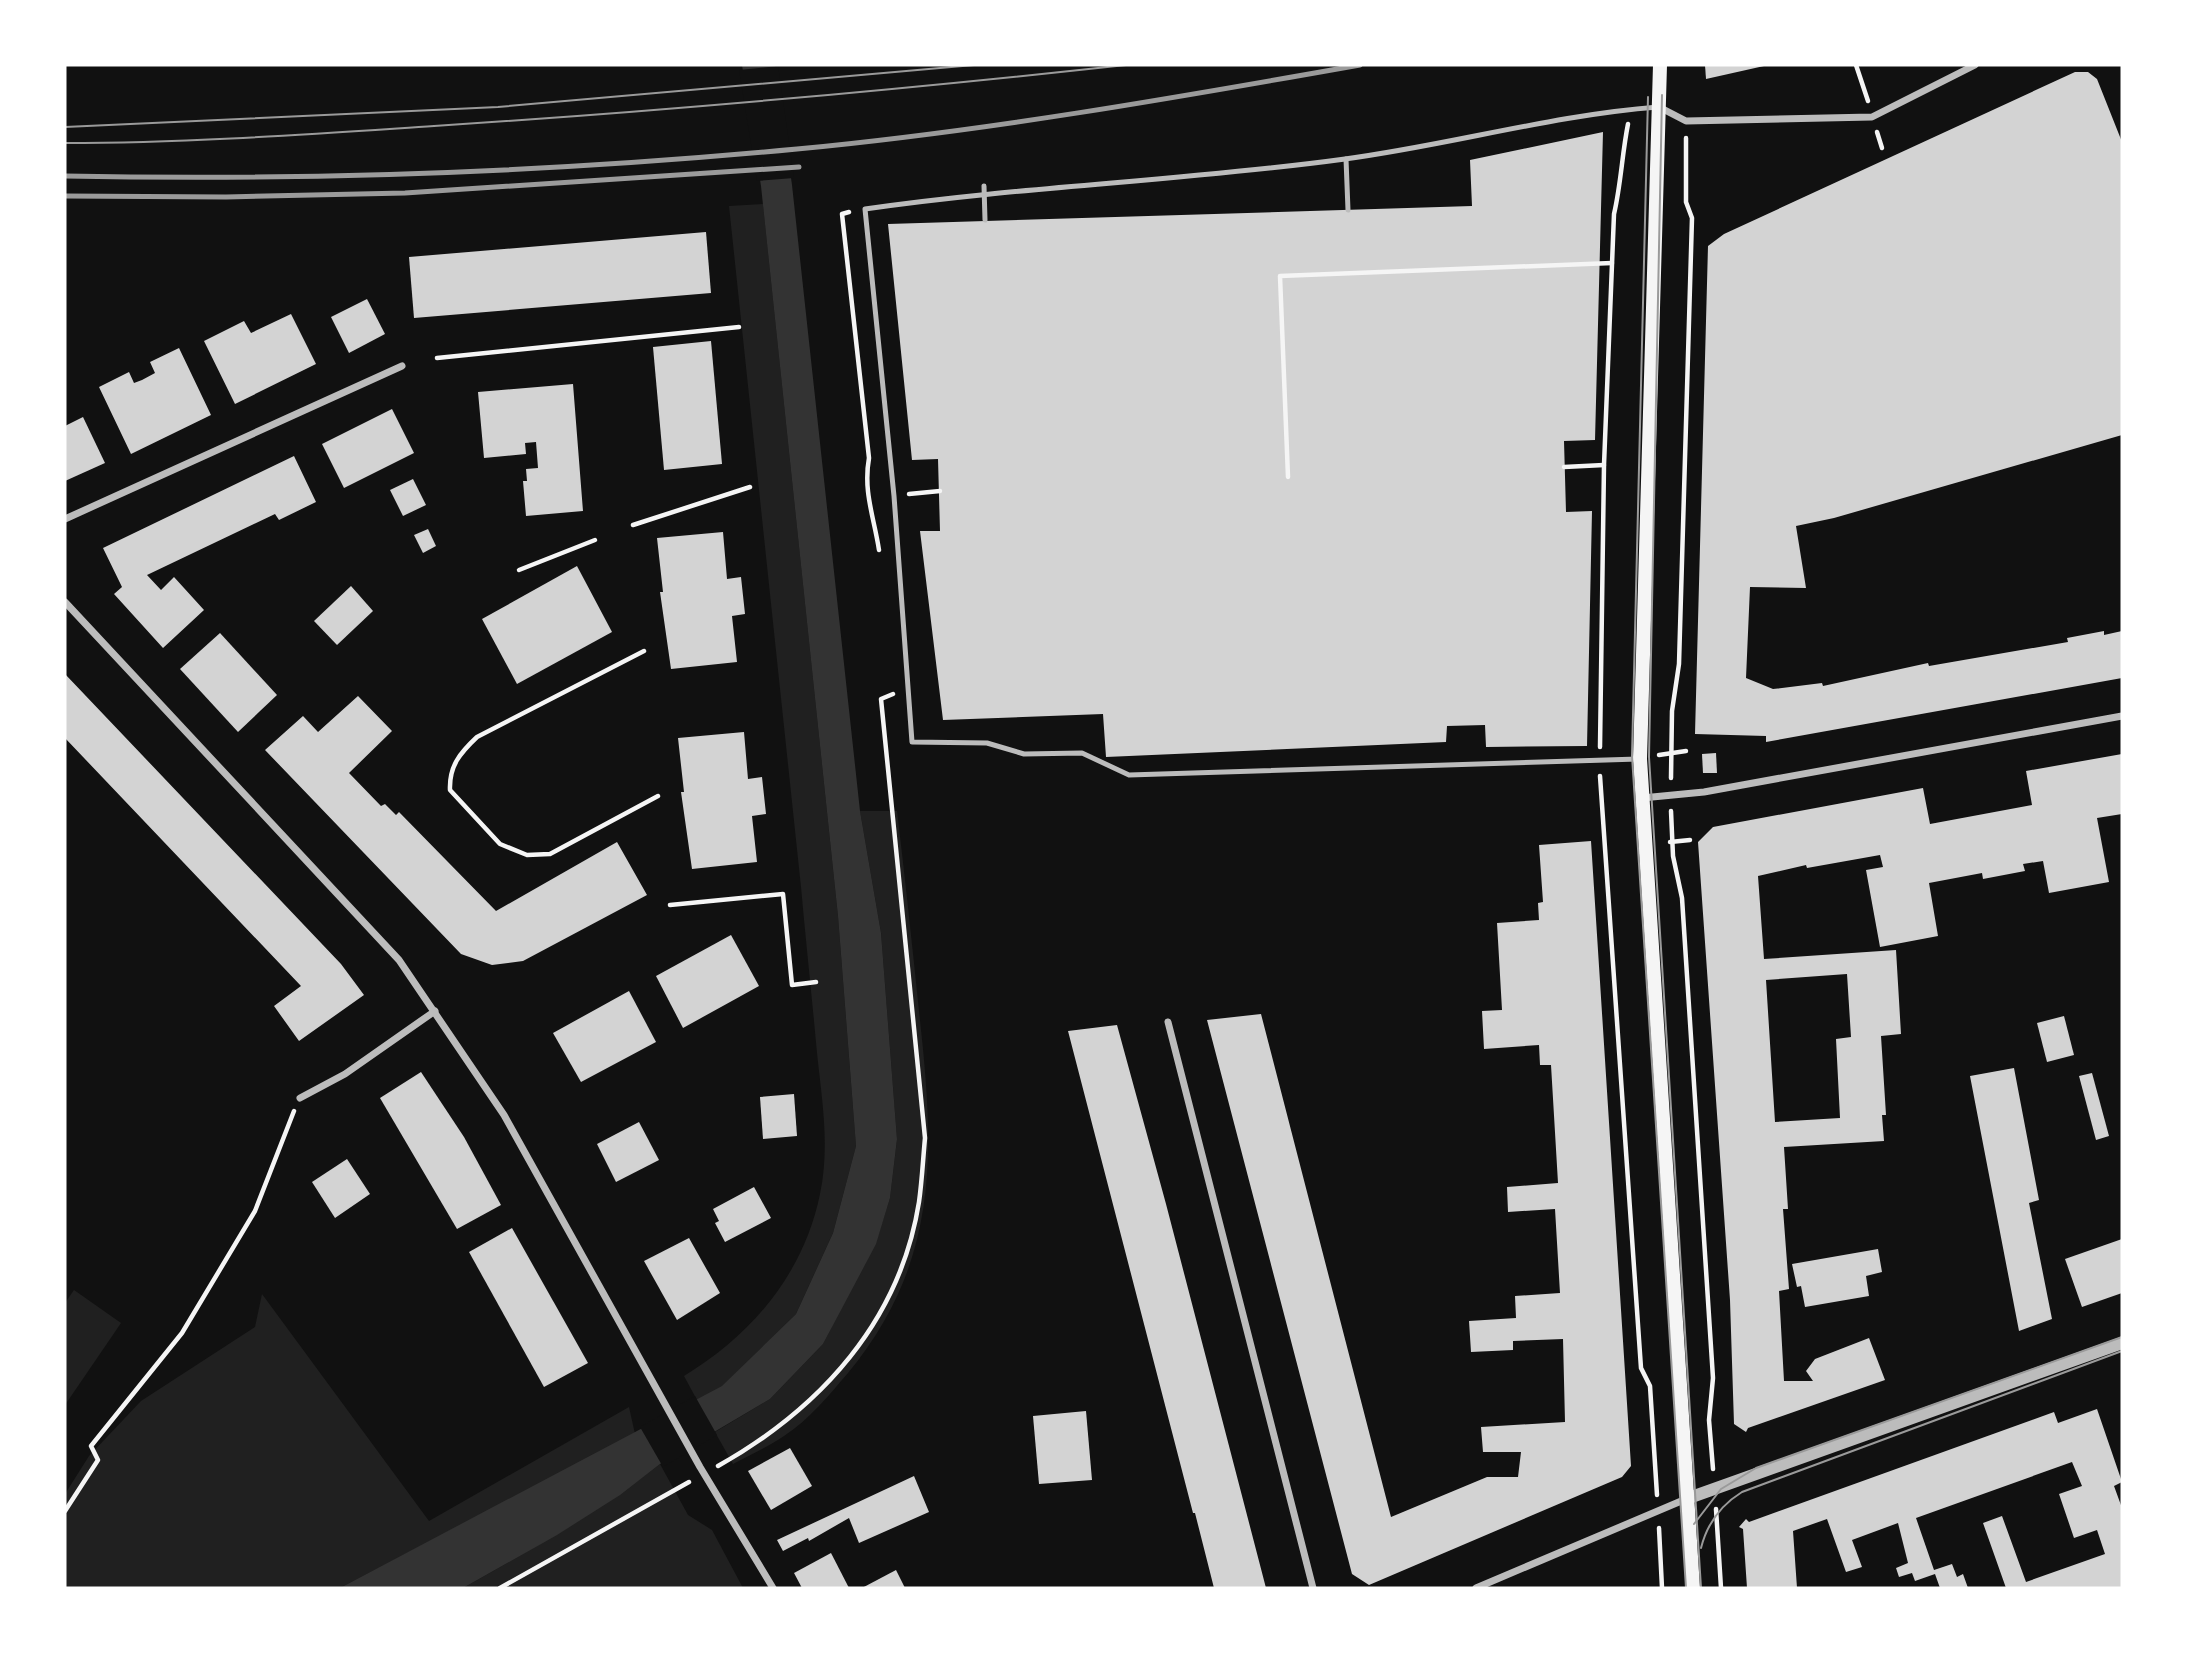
<svg xmlns="http://www.w3.org/2000/svg" width="2187" height="1653" font-family="'Exo 2',sans-serif">
	<style>
		.green { fill: #202020 }
		.water { fill: #333 }
		.pier { fill: #111 }
		.building { fill: #d3d3d3; fill-rule: evenodd }
		.lines { fill: none; stroke-linecap: round; stroke-linejoin: round }
		.path { stroke: #f5f5f5; stroke-width: 4.5 }
		.service { stroke: #bcbcbc; stroke-width: 5 }
		.minor { stroke: #bcbcbc; stroke-width: 7 }
		.tertiary { stroke: #bcbcbc; stroke-width: 12 }
		.secondary { stroke: #f5f5f5; stroke-width: 14 }
		.tram { stroke: #9a9a9a; stroke-width: 2 }
		.rail { stroke: #9a9a9a; stroke-width: 5 }
	</style>
	<rect width="100%" height="100%" fill="#111"/>
	<g class="green">
		<path d="M763,204L838,916L856,1146L833,1233L796,1314L723,1386L697,1400L684,1376C752,1335 804,1273 820,1194C830,1147 822,1100 817,1053C812,998 806,942 801,887C777,660 753,433 729,206Z"/>
		<path d="M860,811H897C905,877 912,944 919,1011C934,1148 942,1259 848,1373C829,1395 809,1420 784,1436C768,1447 750,1455 733,1464L715,1432L770,1399L823,1344L878,1236L890,1198L897,1139L881,933Z"/>
		<polygon points="74,1290 121,1323 65,1405 65,1303"/>
		<polygon points="262,1294 429,1521 629,1407 635,1434 340,1588 65,1588 65,1494 89,1456 141,1401 255,1327"/>
		<path d="M660,1464L688,1515L712,1530L743,1588H463C531,1550 598,1512 660,1464Z"/>
	</g>
	<polygon class="water" points="742,65 775,65 792,185 860,811 881,933 897,1139 890,1198 876,1244 823,1344 770,1399 660,1464 620,1495 557,1535 463,1588 340,1588 722,1386 796,1314 833,1233 856,1146 838,916 761,186"/>
	<g class="pier">
		<polygon points="778,66 794,178 757,181 739,70"/>
		<polygon points="695,1396 717,1435 663,1467 640,1427"/>
	</g>
	<g class="building">
		<polygon points="1705,65 1764,65 1764,66 1706,79"/>
		<polygon points="2075,72 2088,72 2097,79 2122,142 2122,435 1834,518 1796,526 1806,588 1750,587 1746,678 1773,689 1822,683 1823,686 1928,663 1929,666 2068,642 2067,638 2104,631 2104,635 2122,631 2122,678 1766,742 1766,736 1695,734 1708,246 1724,234"/>
		<polygon points="1603,132 1595,440 1564,441 1566,512 1592,511 1587,746 1486,747 1485,725 1447,726 1446,742 1106,757 1103,714 943,720 920,531 940,531 938,459 912,460 888,224 1472,206 1470,160"/>
		<polygon points="706,232 711,293 414,318 409,257"/>
		<polygon points="367,299 385,334 349,353 331,317"/>
		<polygon points="291,314 316,364 235,404 204,341 244,321 251,333"/>
		<polygon points="711,341 722,464 664,470 653,347"/>
		<polygon points="179,348 211,415 131,454 99,387 129,372 134,383 142,380 155,373 150,362"/>
		<polygon points="573,384 583,511 526,516 523,481 527,481 526,469 538,468 536,442 525,443 526,454 484,458 478,392"/>
		<polygon points="392,409 414,453 344,488 322,444"/>
		<polygon points="83,417 105,463 65,481 65,426"/>
		<polygon points="294,456 316,502 279,520 275,514 147,575 161,590 174,577 204,610 163,648 114,594 122,587 103,548"/>
		<polygon points="413,479 426,505 403,516 390,490"/>
		<polygon points="428,529 436,546 423,553 414,535"/>
		<polygon points="723,532 727,579 741,577 745,614 732,616 737,662 671,669 660,592 663,592 657,538"/>
		<polygon points="577,566 612,632 517,684 482,619"/>
		<polygon points="351,586 373,611 337,645 314,621"/>
		<polygon points="220,633 277,695 238,732 180,669"/>
		<polygon points="65,674 341,964 364,995 299,1041 274,1006 301,986 65,738"/>
		<polygon points="358,696 392,731 349,773 381,806 385,804 396,815 399,812 496,911 617,842 647,895 523,961 492,965 461,954 265,750 303,716 318,732"/>
		<polygon points="744,732 748,779 762,777 766,814 752,816 757,862 692,869 681,792 684,792 678,738"/>
		<polygon points="1716,753 1717,773 1703,773 1702,754"/>
		<path d="M2122,754V814L2097,818L2109,882L2049,893L2043,861L2023,864L2025,871L1983,879L1982,873L1929,883L1938,936L1880,947L1866,870L1883,867L1880,855L1807,868L1806,865L1758,876L1764,959L1896,950L1901,1034L1881,1036L1886,1115H1882L1884,1141L1784,1147L1788,1209H1783L1789,1289L1779,1291L1784,1381H1813L1806,1371L1815,1359L1869,1338L1885,1380L1748,1428L1746,1432L1734,1424L1730,1300L1698,842L1713,827L1923,788L1930,824L2032,805L2026,771ZM1847,974L1851,1037L1836,1039L1840,1118L1775,1122L1766,980Z"/>
		<polygon points="1591,841 1631,1466 1622,1477 1369,1585 1352,1574 1207,1020 1261,1014 1391,1517 1487,1477 1518,1477 1521,1452 1483,1452 1481,1427 1565,1422 1563,1339 1513,1341 1513,1350 1471,1352 1469,1321 1516,1318 1515,1296 1560,1293 1555,1209 1508,1212 1507,1187 1558,1183 1551,1065 1540,1065 1539,1045 1484,1049 1482,1011 1502,1010 1497,923 1539,920 1538,903 1543,902 1539,845"/>
		<polygon points="731,935 759,986 683,1028 656,976"/>
		<polygon points="629,991 656,1042 581,1082 553,1033"/>
		<polygon points="2064,1016 2074,1055 2047,1062 2037,1023"/>
		<polygon points="1117,1025 1166,1204 1266,1588 1214,1588 1195,1513 1193,1513 1068,1031"/>
		<polygon points="2014,1068 2039,1200 2029,1203 2052,1319 2019,1331 1970,1076"/>
		<polygon points="421,1072 464,1137 501,1205 457,1229 380,1098"/>
		<polygon points="2092,1073 2109,1136 2096,1140 2079,1076"/>
		<polygon points="794,1094 797,1136 763,1139 760,1097"/>
		<polygon points="639,1122 659,1160 616,1182 597,1144"/>
		<polygon points="347,1159 370,1194 335,1218 312,1182"/>
		<polygon points="754,1187 771,1218 725,1242 715,1223 719,1221 713,1209"/>
		<polygon points="512,1228 588,1363 544,1387 469,1252"/>
		<polygon points="689,1238 720,1293 677,1320 644,1261"/>
		<polygon points="2122,1239 2122,1293 2082,1307 2065,1259"/>
		<polygon points="1878,1249 1882,1272 1866,1276 1869,1296 1805,1307 1801,1286 1797,1287 1792,1264"/>
		<polygon points="2097,1409 2122,1482 2114,1486 2122,1508 2122,1588 2006,1588 1983,1523 2002,1516 2026,1582 2105,1554 2097,1530 2074,1538 2059,1494 2082,1486 2072,1462 1916,1518 1934,1570 1952,1564 1957,1577 1963,1574 1968,1588 1940,1588 1935,1574 1915,1581 1912,1573 1899,1577 1896,1568 1908,1563 1898,1523 1852,1540 1862,1567 1846,1572 1827,1519 1793,1531 1797,1588 1747,1588 1743,1529 1739,1527 1746,1519 1749,1522 2054,1412 2058,1423"/>
		<polygon points="1086,1411 1092,1480 1039,1484 1033,1416"/>
		<polygon points="790,1448 812,1486 771,1510 748,1471"/>
		<polygon points="914,1476 929,1512 859,1543 849,1518 809,1541 808,1538 783,1551 777,1540"/>
		<polygon points="831,1553 849,1588 802,1588 794,1573"/>
		<polygon points="896,1570 905,1588 862,1588"/>
	</g>
	<g class="lines">
		<g class="path">
			<polyline points="1856,65 1868,101"/>
			<polyline points="1877,132 1882,148"/>
			<path d="M849,212L842,214L869,458C863,492 874,517 879,550"/>
			<polyline points="437,358 739,327"/>
			<polyline points="1564,467 1604,465"/>
			<polyline points="1288,477 1280,276 1612,263"/>
			<polyline points="909,494 940,491"/>
			<polyline points="633,525 750,487"/>
			<polyline points="519,570 595,540"/>
			<path d="M644,651L477,737C460,753 449,766 450,790L500,844L527,855L550,854L658,796"/>
			<path d="M1600,747L1604,465L1614,214C1621,184 1622,154 1628,124"/>
			<polyline points="1659,755 1686,751"/>
			<polyline points="1600,776 1641,1368 1650,1386 1657,1495"/>
			<polyline points="1671,778 1672,711 1679,664 1692,218 1686,202 1686,138"/>
			<polyline points="1671,811 1673,856 1682,898 1713,1378 1709,1420 1713,1469"/>
			<polyline points="1670,842 1690,840"/>
			<polyline points="670,905 783,894 792,985 816,982"/>
			<path d="M718,1466C821,1408 900,1321 919,1202C922,1181 923,1159 925,1138L881,699L893,694"/>
			<polyline points="1716,1509 1721,1588"/>
			<polyline points="65,1511 98,1460 91,1446 182,1333 255,1211 294,1111"/>
			<polyline points="1659,1528 1662,1588"/>
			<polyline points="500,1588 689,1482"/>
		</g>
		<g class="service">
			<polyline points="1346,159 1348,210"/>
			<polyline points="984,186 985,220"/>
			<path d="M1638,759L1129,775L1082,753L1024,754L987,743L912,742L894,496L865,209C1024,186 1185,181 1345,159C1450,145 1553,115 1658,107"/>
		</g>
		<g class="minor">
			<polyline points="1659,107 1686,121 1872,117 1975,65"/>
			<polyline points="65,519 402,366"/>
			<polyline points="65,602 399,960 504,1115 700,1467 773,1588"/>
			<polyline points="1642,798 1704,792 2122,716"/>
			<polyline points="1168,1022 1313,1588"/>
			<polyline points="300,1098 345,1074 435,1011"/>
			<polyline points="1476,1588 1686,1499"/>
		</g>
		<polyline class="tertiary" points="1686,1499 2122,1343"/>
		<polyline class="secondary" points="1660,65 1640,759 1693,1588"/>
		<g class="tram">
			<polyline points="1662,95 1649,757 1701,1588"/>
			<polyline points="1648,97 1632,756 1686,1588"/>
			<polyline points="65,127 498,107 974,65"/>
			<path d="M65,143C188,143 311,134 434,126C665,111 896,90 1126,65"/>
			<polyline points="1694,1524 1721,1489 1756,1468 2122,1337"/>
			<path d="M1701,1548C1707,1524 1721,1505 1742,1492L2122,1351"/>
		</g>
		<g class="rail">
			<path d="M65,176C309,181 554,172 797,149C986,131 1174,98 1360,65"/>
			<polyline points="65,196 226,197 405,193 799,167"/>
		</g>
	</g>
	<rect width="2187" height="1653" fill="none" stroke="#ffffff" stroke-width="133"/>
</svg>
